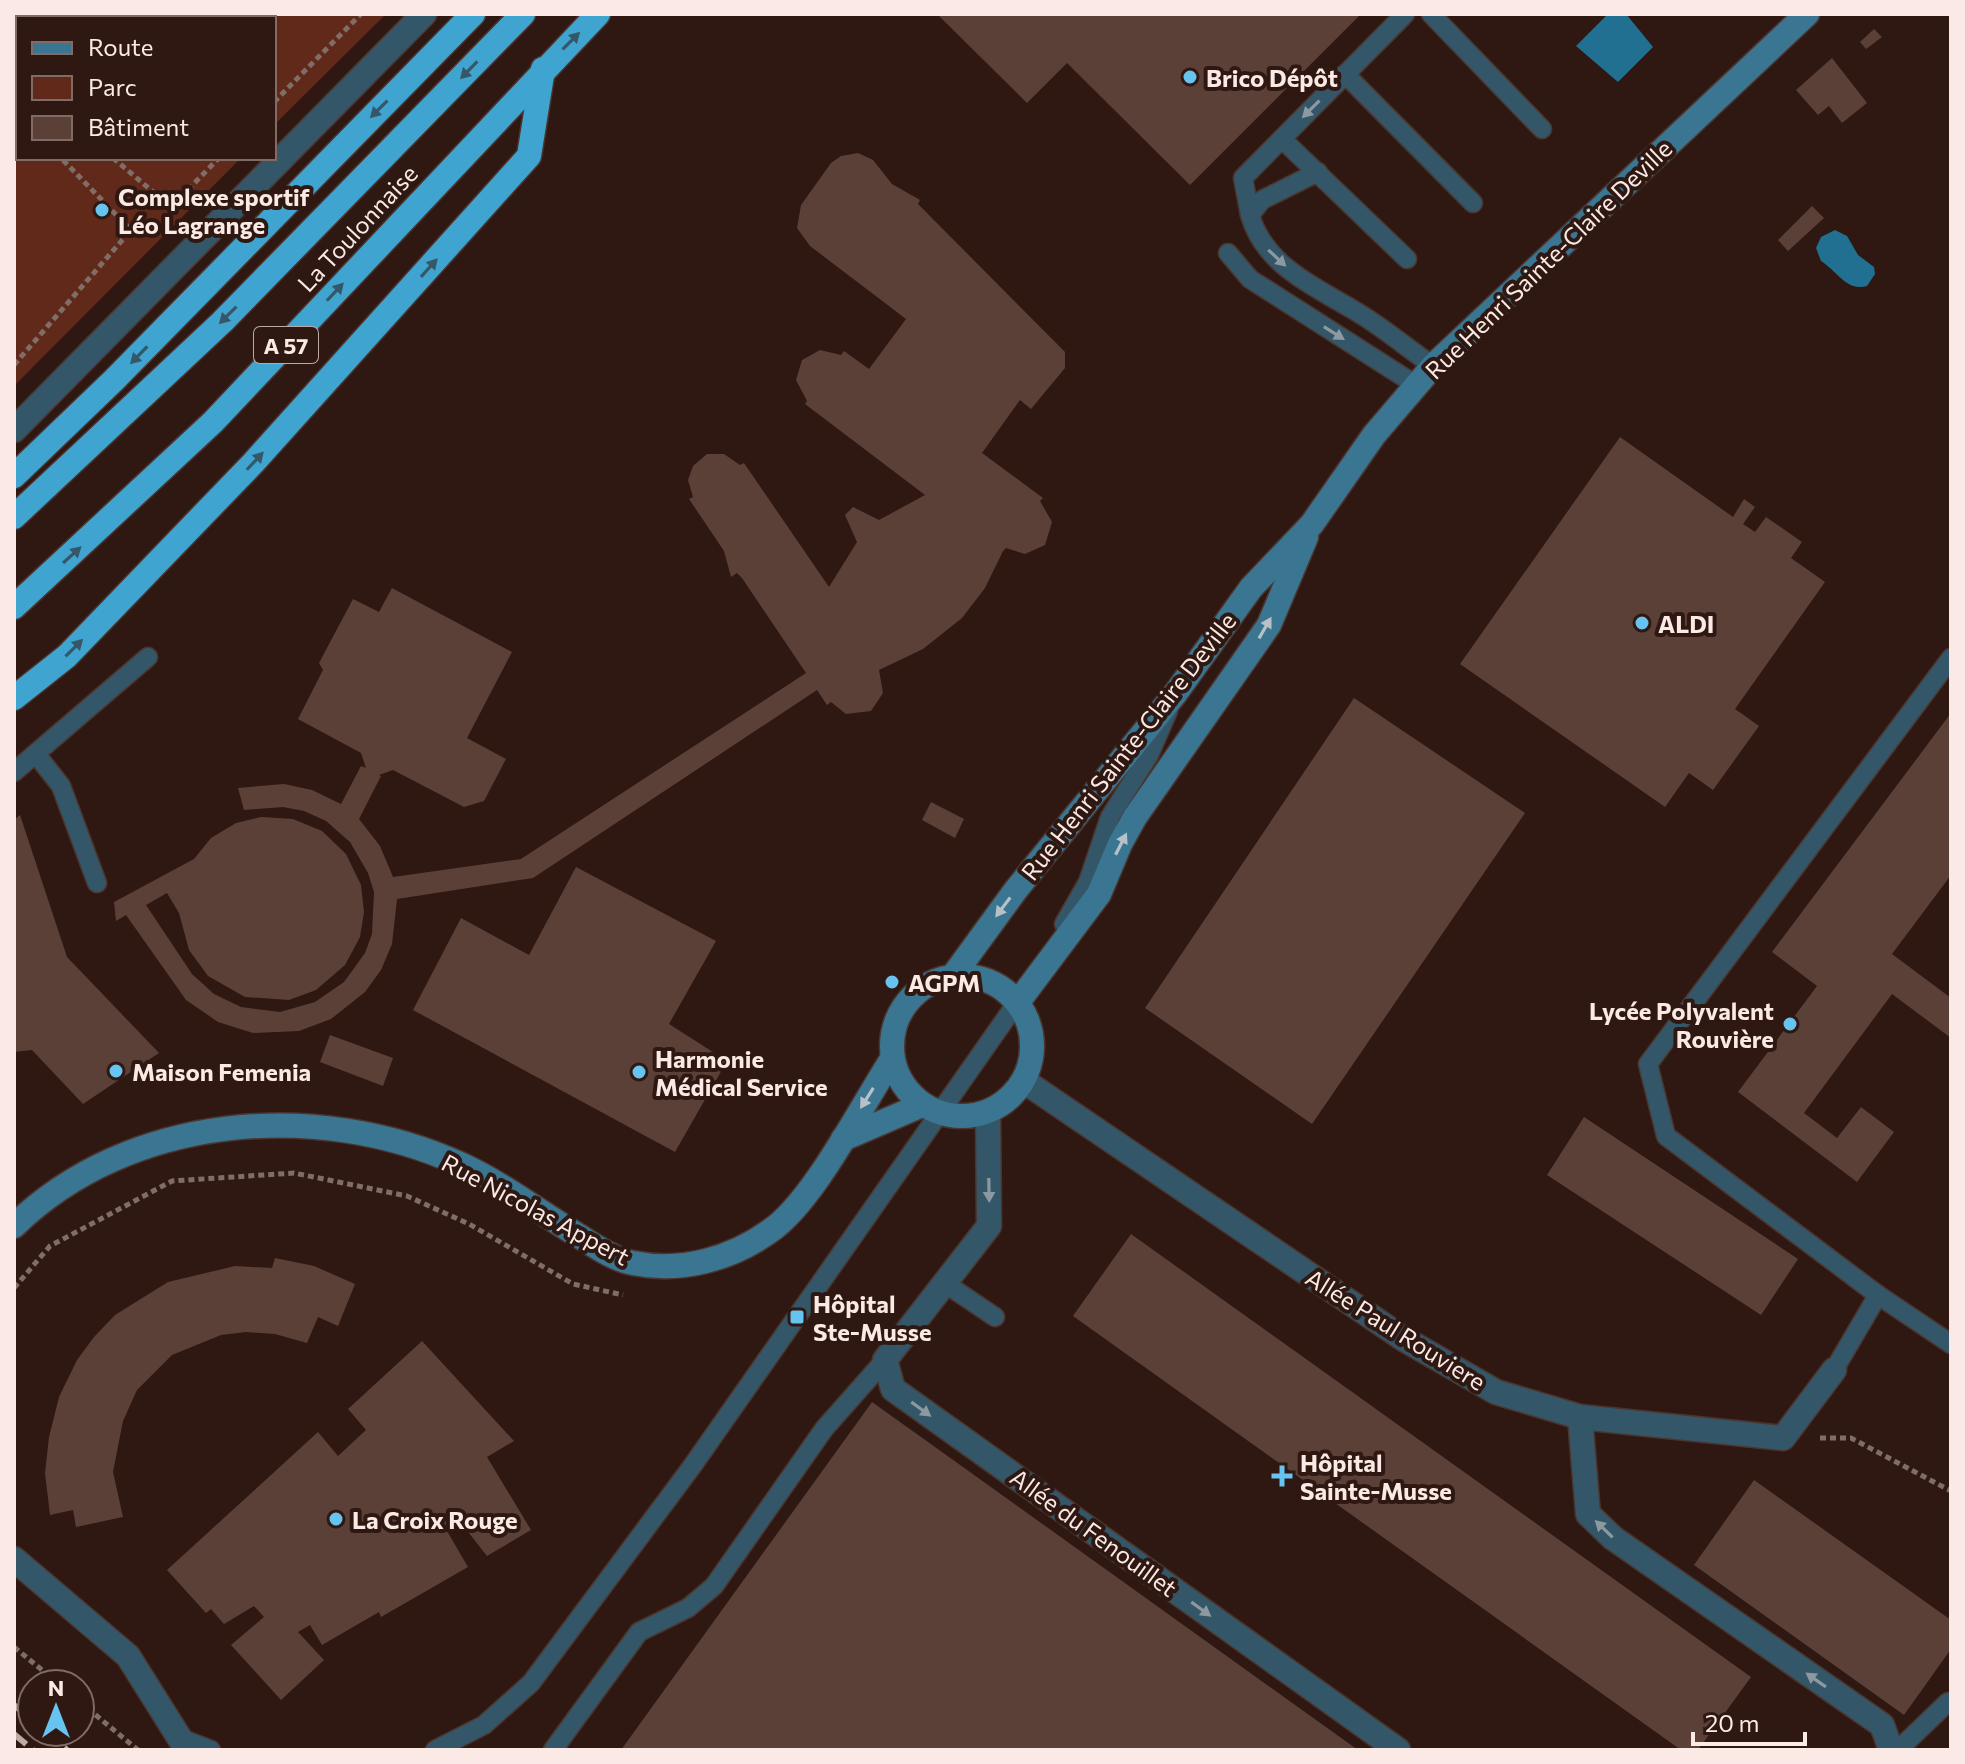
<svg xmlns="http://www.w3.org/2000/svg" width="1965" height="1764" font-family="Commissioner,sans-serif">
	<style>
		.green { fill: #602919 }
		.water { fill: #227091 }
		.building { fill: #5b4038 }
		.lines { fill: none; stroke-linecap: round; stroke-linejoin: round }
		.lane-casing { stroke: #4b352f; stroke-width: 21 }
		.street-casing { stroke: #4b352f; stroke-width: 27 }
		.secondary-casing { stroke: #4b352f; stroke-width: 27 }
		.highway-casing { stroke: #4b352f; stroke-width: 27 }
		.path { stroke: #816d67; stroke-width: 5; stroke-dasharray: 6 4; stroke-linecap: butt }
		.lane { stroke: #335768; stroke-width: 18 }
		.street { stroke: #335768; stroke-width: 24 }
		.secondary { stroke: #3a7692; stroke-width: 24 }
		.highway { stroke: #3fa4d0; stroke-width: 24 }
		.rail { stroke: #beaba5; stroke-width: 6; stroke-dasharray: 16 8; stroke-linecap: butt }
		.oneway { fill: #365767 }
		.oneway2 { fill: #8d99a0 }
		.oneway3 { fill: #b7c1c7 }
		.poi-dot { fill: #67c4f0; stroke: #2f1811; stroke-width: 3 }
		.labels { text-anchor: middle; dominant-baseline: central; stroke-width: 8; stroke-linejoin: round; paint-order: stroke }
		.shield { fill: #2f1811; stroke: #bdaaa5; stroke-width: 2 }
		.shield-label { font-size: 22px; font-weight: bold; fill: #fae9e4 }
		.poi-label { font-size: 24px; font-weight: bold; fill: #fae9e4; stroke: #2f1811; text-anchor: start }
		.street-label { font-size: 24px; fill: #fae9e4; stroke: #2f1811 }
	</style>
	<rect width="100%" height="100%" fill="#2f1811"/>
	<polygon class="green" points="14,14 386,14 274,125 274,18 18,18 18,158 241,158 14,386"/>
	<g class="water">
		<polygon points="1608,14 1626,14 1653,47 1618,82 1576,46"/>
		<path d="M1835,230L1847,236L1858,255L1874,267L1875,274L1867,286C1847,292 1837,271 1821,261L1816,248L1821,237Z"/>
	</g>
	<g class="building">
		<polygon points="937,14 1361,14 1190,185 1067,63 1027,103"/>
		<polygon points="1874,29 1882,37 1866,49 1860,42"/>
		<polygon points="1832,58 1867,103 1842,123 1829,106 1818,115 1796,90"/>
		<polygon points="858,153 873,160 892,184 920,200 918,204 1065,352 1065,368 1031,409 1020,400 982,453 1043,498 1040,501 1052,522 1045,545 1025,554 1006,548 1003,551 985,588 962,618 923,649 879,670 883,693 871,711 846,714 831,702 827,705 817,690 533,878 397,899 392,944 381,970 365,992 331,1019 299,1031 253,1033 218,1022 186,1000 126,915 116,921 114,902 194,859 211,838 236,823 261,817 293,819 322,831 346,854 361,885 364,912 360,937 345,965 316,990 289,1000 245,997 208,976 189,950 179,913 167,893 146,905 192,974 214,994 241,1007 280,1012 315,1002 344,982 365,953 372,934 374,892 368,873 350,842 326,821 304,811 283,807 244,810 238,788 284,784 312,790 341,804 361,766 366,768 361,753 298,719 323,670 319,663 353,599 379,612 392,588 512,652 467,738 506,759 484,801 464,807 393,770 379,775 381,776 359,819 380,846 393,877 521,859 806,673 742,578 737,573 731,577 724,551 689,499 693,497 688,480 693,466 707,454 724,454 740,465 744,463 829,587 857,542 845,515 853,507 879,520 925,495 805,404 807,401 796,380 802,360 820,350 841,355 844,351 869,369 906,319 810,246 797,228 801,205 831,163 841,156"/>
		<polygon points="1812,206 1824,218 1788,251 1778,240"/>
		<polygon points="1620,437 1733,517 1744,499 1755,507 1743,524 1755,532 1766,517 1802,542 1791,558 1825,582 1735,709 1759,726 1713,790 1689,773 1665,807 1460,664"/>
		<polygon points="1354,698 1525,813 1312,1124 1145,1008"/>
		<polygon points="1951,713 1951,875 1892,954 1951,998 1951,1038 1892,994 1804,1113 1837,1138 1861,1107 1894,1132 1857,1182 1738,1092 1817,986 1772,952"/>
		<polygon points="931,802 964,819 955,838 922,820"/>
		<polygon points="20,815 67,957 159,1053 83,1104 32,1050 14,1052 14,820"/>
		<polygon points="576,867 716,941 669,1024 727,1061 675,1152 413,1010 461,918 529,955"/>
		<polygon points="330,1035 393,1058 383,1086 320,1062"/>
		<polygon points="1584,1117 1798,1259 1761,1315 1547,1175"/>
		<polygon points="1131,1234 1751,1677 1698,1750 1681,1750 1073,1316"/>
		<polygon points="275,1258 314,1266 355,1284 338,1326 318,1317 307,1343 275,1334 246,1332 221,1335 172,1355 137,1390 123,1421 113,1472 123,1517 76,1527 73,1510 50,1515 45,1473 49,1437 59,1397 77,1360 94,1337 115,1315 168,1282 235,1266 272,1268"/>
		<polygon points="422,1341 514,1441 487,1457 531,1530 487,1556 461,1523 447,1531 468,1567 381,1617 379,1612 322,1645 310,1625 298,1632 324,1660 281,1700 231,1645 264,1617 254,1606 224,1624 211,1609 206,1613 167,1570 318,1432 338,1456 366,1430 348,1409"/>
		<polygon points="872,1402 956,1462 1358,1750 621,1750"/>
		<polygon points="1754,1480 1951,1620 1951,1649 1904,1715 1694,1565"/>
	</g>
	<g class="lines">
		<defs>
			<g id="lane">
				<polyline points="1431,14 1542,129"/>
				<polyline points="1345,74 1473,203"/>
				<polyline points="1282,139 1407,259"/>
				<path d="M1318,172L1262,200L1250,215C1264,264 1311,285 1352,309C1380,325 1406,347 1433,366"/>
				<polyline points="1250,215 1243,178 1405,14"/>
				<polyline points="1228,253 1250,279 1416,385"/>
				<polyline points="36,754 61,786 97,883"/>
				<polyline points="14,772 148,657"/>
				<polyline points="1064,924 1088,882 1110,817 1149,755 1168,711"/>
				<polyline points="946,1284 995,1317"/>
				<polyline points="1878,1295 1951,1344"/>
				<polyline points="1834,1370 1878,1295 1666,1136 1648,1064 1951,658"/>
				<polyline points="180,1738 211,1750"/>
				<polyline points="435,1750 484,1725 531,1683 693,1465 1025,991"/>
				<polyline points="553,1750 639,1632 688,1608 714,1586 824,1429 885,1360"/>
				<polyline points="1898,1750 1948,1702"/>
			</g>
			<g id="street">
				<polyline points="14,430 424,14"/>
				<polyline points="1024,1081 1404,1339 1496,1392 1580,1417 1783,1438 1834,1370"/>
				<polyline points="988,1112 989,1226 885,1360 893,1389 1398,1750"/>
				<polyline points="1580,1417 1588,1514 1613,1538 1882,1725 1891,1750"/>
				<polyline points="14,1559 128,1656 187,1750"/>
			</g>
			<g id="secondary">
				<circle cx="962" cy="1046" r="70"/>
				<polyline points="953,976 1015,891 1175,694 1251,588 1312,524 1374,435 1433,366 1807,14"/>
				<polyline points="1018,1002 1099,894 1120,844 1135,817 1269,625 1306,537"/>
				<polyline points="843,1139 922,1105"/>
				<path d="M14,1226C129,1114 317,1099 460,1164C502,1183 541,1213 579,1236C595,1246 615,1260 633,1263C681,1273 731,1259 770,1231C813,1202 862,1105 892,1059"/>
			</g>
			<g id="highway">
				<polyline points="14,476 114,380 473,14"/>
				<polyline points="14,517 222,322 523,14"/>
				<polyline points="14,607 213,422 598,14"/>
				<polyline points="14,698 67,656 254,462 529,156 543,69"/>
			</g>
		</defs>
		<use href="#lane" class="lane-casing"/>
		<use href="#street" class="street-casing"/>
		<use href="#secondary" class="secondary-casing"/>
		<use href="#highway" class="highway-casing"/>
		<g class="path">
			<polyline points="14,73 18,76"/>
			<polyline points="274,102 361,14"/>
			<polyline points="14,109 18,113"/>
			<polyline points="113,158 171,207 219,158"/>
			<polyline points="14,365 131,230 61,158"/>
			<polyline points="14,1288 50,1246 172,1181 294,1173 407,1196 469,1224 573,1284 623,1295"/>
			<polyline points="1820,1438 1851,1438 1951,1491"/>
			<polyline points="14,1647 59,1684"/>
			<polyline points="80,1702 138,1750"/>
		</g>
		<use href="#lane" class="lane"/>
		<use href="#street" class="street"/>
		<use href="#secondary" class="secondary"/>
		<use href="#highway" class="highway"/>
		<g class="rail">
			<polyline points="14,1705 32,1720"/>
			<polyline points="46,1732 67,1750"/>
			<polyline points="14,1734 33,1750"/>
		</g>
	</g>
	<defs><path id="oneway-solid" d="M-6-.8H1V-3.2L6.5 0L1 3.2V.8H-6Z" transform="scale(2)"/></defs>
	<g class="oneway">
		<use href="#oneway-solid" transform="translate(571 41) rotate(-45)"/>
		<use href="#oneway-solid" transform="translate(469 70) rotate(134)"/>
		<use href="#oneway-solid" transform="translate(379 109) rotate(135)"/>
		<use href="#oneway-solid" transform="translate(429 268) rotate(-48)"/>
		<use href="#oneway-solid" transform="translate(335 292) rotate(-47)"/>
		<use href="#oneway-solid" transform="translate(228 315) rotate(135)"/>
		<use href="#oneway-solid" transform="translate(139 355) rotate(134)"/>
		<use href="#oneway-solid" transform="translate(255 461) rotate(-47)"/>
		<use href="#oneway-solid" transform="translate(72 555) rotate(-42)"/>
		<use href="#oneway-solid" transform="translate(74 648) rotate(-45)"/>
	</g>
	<g class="oneway2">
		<use href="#oneway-solid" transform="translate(1311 109) rotate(135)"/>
		<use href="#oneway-solid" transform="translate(1277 258) rotate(43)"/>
		<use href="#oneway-solid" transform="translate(1334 333) rotate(32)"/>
		<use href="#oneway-solid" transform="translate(989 1190) rotate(89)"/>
		<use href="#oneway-solid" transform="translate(921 1409) rotate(36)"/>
		<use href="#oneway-solid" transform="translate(1604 1529) rotate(-136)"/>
		<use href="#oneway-solid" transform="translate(1201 1609) rotate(36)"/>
		<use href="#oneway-solid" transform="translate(1816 1680) rotate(-145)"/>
	</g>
	<g class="oneway3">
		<use href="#oneway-solid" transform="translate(1265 628) rotate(-60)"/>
		<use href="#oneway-solid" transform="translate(1121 844) rotate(-63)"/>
		<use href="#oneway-solid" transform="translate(1003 907) rotate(127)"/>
		<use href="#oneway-solid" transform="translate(867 1098) rotate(122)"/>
	</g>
	<g class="poi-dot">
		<circle cx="1190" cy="77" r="8"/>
		<circle cx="102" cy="210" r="8"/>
		<circle cx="1642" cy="623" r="8"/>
		<circle cx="892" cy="982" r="8"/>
		<circle cx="1790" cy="1024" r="8"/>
		<circle cx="116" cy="1071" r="8"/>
		<circle cx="639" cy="1072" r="8"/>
		<rect x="789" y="1309" width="16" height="16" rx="4"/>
		<path d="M1278 1464h8v8h8v8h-8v8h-8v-8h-8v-8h8z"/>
		<circle cx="336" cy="1519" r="8"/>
	</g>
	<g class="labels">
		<rect class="shield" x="254" y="327" width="64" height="36" rx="6"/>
		<g class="shield-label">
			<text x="286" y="345">A 57</text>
		</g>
		<g class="poi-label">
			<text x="1206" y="77">Brico Dépôt</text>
			<text x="118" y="196">Complexe sportif<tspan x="118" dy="28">Léo Lagrange</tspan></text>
			<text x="1658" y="623">ALDI</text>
			<text x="908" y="982">AGPM</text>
			<text x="1774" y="1010" text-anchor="end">Lycée Polyvalent<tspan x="1774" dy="28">Rouvière</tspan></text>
			<text x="655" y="1058">Harmonie<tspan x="655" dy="28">Médical Service</tspan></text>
			<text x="132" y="1071">Maison Femenia</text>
			<text x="813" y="1303">Hôpital<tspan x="813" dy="28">Ste-Musse</tspan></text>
			<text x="1300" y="1462">Hôpital<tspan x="1300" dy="28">Sainte-Musse</tspan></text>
			<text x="352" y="1519">La Croix Rouge</text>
		</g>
		<g class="street-label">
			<text transform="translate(357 228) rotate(-47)">La Toulonnaise</text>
			<text transform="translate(1548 259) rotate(-44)">Rue Henri Sainte-Claire Deville</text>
			<text transform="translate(1128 746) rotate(-52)">Rue Henri Sainte-Claire Deville</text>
			<text transform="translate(536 1209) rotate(28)">Rue Nicolas Appert</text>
			<text transform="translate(1396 1329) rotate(32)">Allée Paul Rouviere</text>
			<text transform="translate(1094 1532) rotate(36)">Allée du Fenouillet</text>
		</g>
	</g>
	<rect width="1965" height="1764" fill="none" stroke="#fae9e4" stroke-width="32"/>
	<rect x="16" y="16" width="260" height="144" fill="#2f1811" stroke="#806c65" stroke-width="2"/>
	<rect x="32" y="42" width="40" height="12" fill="#3a7692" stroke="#806c65" stroke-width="2"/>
	<text x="88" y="56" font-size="24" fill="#fae9e4">Route</text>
	<rect x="32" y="76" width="40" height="24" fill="#602919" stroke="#806c65" stroke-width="2"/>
	<text x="88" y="96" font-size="24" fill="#fae9e4">Parc</text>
	<rect x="32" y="116" width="40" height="24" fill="#5b4038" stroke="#806c65" stroke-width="2"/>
	<text x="88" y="136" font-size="24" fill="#fae9e4">Bâtiment</text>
	<g transform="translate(56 1708)"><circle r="38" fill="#2f1811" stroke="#806c65" stroke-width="2"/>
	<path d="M0-6L14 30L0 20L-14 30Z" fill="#67c4f0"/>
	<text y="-12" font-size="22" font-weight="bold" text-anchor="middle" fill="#fae9e4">N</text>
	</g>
	<path d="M1693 1732v12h112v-12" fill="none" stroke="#fae9e4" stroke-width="4"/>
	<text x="1705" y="1732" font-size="24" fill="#fae9e4" stroke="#2f1811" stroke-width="6" paint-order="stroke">20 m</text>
</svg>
